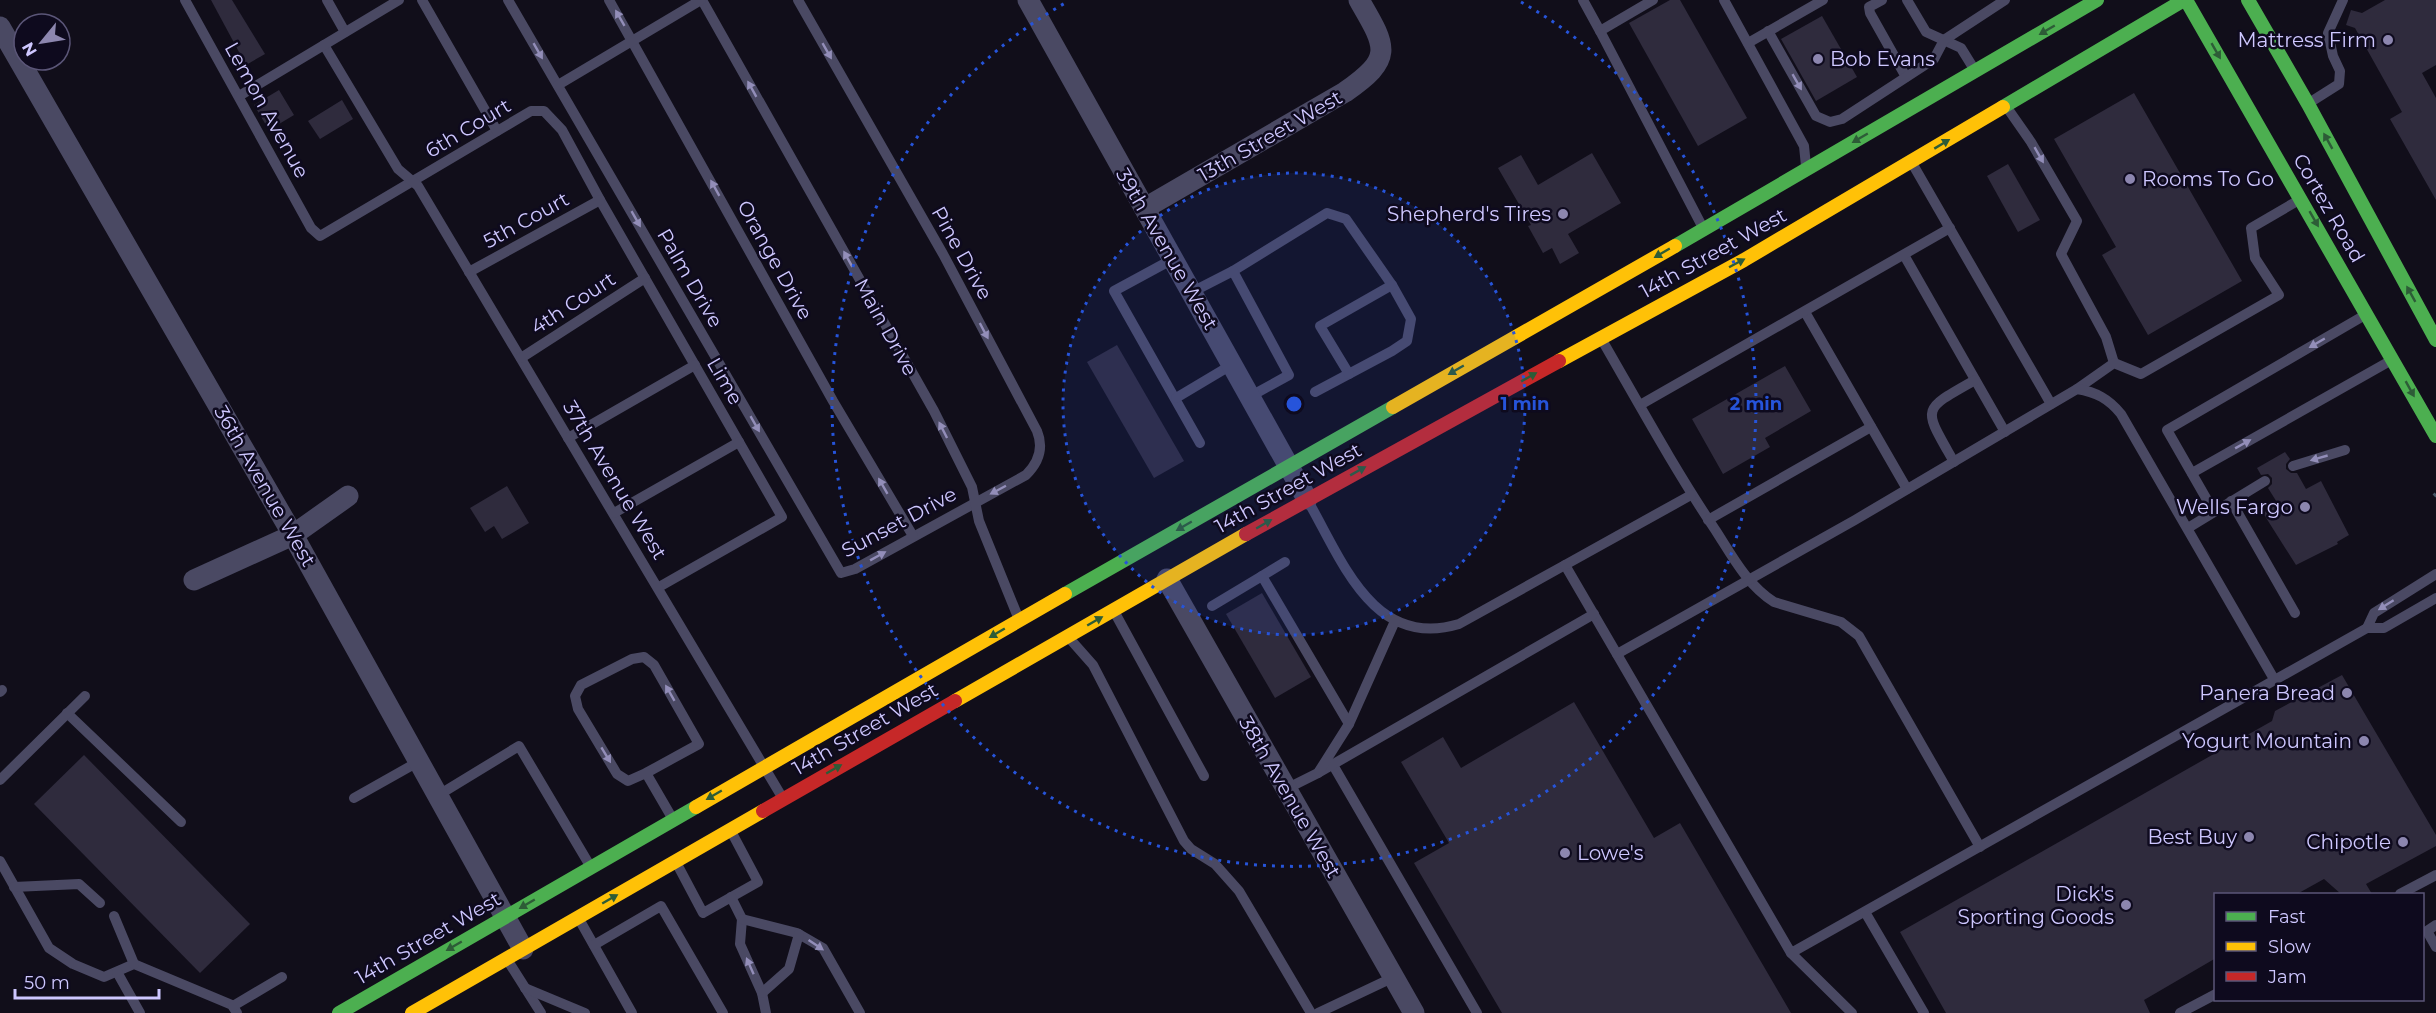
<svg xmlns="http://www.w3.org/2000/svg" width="2436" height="1013" font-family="Montserrat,sans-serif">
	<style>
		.building { fill: #2f2b3d }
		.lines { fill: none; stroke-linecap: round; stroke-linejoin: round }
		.path { stroke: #465666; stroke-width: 4; stroke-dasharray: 3 4.5; stroke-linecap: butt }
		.lane { stroke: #4a4963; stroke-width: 10 }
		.street { stroke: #4a4963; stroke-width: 21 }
		.fast { stroke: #4caf50; stroke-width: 14 }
		.slow { stroke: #ffc107; stroke-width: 14 }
		.jam { stroke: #c62828; stroke-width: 14 }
		.oneway { fill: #938eb9 }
		.oneway2 { fill: #2d5c37 }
		.ring { fill: none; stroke: #2654da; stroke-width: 3; stroke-dasharray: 3 6 }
		.poi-dot { fill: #8c86af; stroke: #0e0a1e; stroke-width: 2 }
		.labels { text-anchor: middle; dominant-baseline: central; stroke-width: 5; stroke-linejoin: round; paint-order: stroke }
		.poi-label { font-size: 20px; fill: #cec7ff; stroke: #0e0a1e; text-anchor: end }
		.street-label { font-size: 20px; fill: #cec7ff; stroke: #0e0a1e }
		.centre { fill: #2654da; stroke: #0e0a1e; stroke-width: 3 }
		.ring-label { font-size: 18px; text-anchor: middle; font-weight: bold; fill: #2654da; stroke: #0e0a1e; stroke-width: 5; stroke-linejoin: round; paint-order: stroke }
	</style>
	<rect width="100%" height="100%" fill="#110e1a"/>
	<g class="building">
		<polygon points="211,0 232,0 265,54 246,65"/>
		<polygon points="1670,0 1680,0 1747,118 1698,146 1629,23"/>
		<polygon points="2385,0 2436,0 2436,65 2422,73 2436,98 2436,200 2390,119 2402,112 2355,28 2346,25 2351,10 2362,13"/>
		<polygon points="1822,16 1857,77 1816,101 1781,39"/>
		<polygon points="279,90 294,115 269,130 254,105"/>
		<polygon points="2134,93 2242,281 2148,335 2102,255 2116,247 2054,139"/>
		<polygon points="342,100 353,119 320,139 308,121"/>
		<polygon points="1592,153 1621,203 1568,234 1579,253 1560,264 1552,248 1543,253 1528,226 1531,225 1498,168 1521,155 1538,185"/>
		<polygon points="2008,164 2040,220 2018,232 1987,176"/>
		<polygon points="1117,345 1184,461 1154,478 1087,362"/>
		<polygon points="1785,366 1811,411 1765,438 1770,447 1723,474 1692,419"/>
		<polygon points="2285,452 2290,459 2286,464 2286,469 2291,473 2297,473 2306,489 2321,481 2349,535 2337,542 2338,544 2296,565 2263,513 2278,504 2268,488 2272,484 2272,478 2268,474 2261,475 2257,468"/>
		<polygon points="507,486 529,523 502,539 494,526 485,532 470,508"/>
		<polygon points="1262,593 1311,677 1275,698 1226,614"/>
		<polygon points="2342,675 2436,835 2436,846 2366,884 2372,894 2341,894 2324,879 2297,894 2216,894 2216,958 2144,1000 2150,1013 1946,1013 1900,932 2272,721 2275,711"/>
		<polygon points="1574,702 1654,838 1680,823 1791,1013 1502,1013 1414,863 1449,843 1401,762 1443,737 1461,768"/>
		<polygon points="84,755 250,924 200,973 34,804"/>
	</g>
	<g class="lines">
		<polyline class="path" points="2434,496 2436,494"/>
		<g class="lane">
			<polyline points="185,0 311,228 320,236 531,111 544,111 562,130 600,200 782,517 659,587"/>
			<polyline points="327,0 345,32"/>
			<polyline points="422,0 497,131"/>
			<path d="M508,0L841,573L855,569L1026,475C1039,462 1044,448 1037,431L943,254L798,0"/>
			<polyline points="609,0 833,401 913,536"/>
			<polyline points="702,0 934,411 972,487 979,521 1018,617"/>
			<polyline points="1583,0 1600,31"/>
			<polyline points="1653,0 1600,31 1702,226"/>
			<polyline points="1724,0 1804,146 1806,166"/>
			<polyline points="1882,0 1869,7 1870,13 1906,77"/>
			<polyline points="1907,0 1926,32 1961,48 1974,69"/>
			<polyline points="1768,31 1816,116 1830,122 1842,119 1934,59 1944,40 2005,0"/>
			<polyline points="1748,43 1823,0"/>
			<polyline points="324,45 398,169 418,186 782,797"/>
			<polyline points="558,85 701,0"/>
			<polyline points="239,96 399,0"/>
			<polyline points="2309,103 2339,84 2340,71 2333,56 2328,33 2343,0"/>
			<polyline points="2008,109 2031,142 2077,221 2061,254 2106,337 2114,363"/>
			<polyline points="1912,163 2051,404"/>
			<polyline points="1904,255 2005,432"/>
			<polyline points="1173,259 1114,291 1200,443"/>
			<polyline points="1233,271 1327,213 1346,219 1392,285 1411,319 1407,341 1392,351 1315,392"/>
			<polyline points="469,272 600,200"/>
			<polyline points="1192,292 1233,271 1289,375 1251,396"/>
			<polyline points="1805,312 1907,489"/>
			<path d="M1602,340C1639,404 1675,470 1716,531C1732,556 1748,586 1774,602L1841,622L1859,636L1980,847"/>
			<polyline points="521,358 645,278"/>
			<polyline points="1349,374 1320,326 1392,285"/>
			<polyline points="2077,389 2114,363 2141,374 2279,295 2255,258 2251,228 2299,200"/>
			<polyline points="1176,398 1233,364"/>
			<polyline points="1640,405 1950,228"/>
			<polyline points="568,438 695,365"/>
			<path d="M1954,462C1923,407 1920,411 1975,380"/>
			<polyline points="2293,466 2345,450"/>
			<polyline points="2192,473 2390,361"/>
			<path d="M1308,501C1342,560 1373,650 1459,624L1565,565L1791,953L2367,628"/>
			<polyline points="2231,501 2295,613"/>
			<polyline points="2214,512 2167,430 2365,315"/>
			<polyline points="614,513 739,442"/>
			<polyline points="1708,520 1871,427"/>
			<polyline points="2188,528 2265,481"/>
			<polyline points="1565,565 1691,495"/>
			<polyline points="2436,574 2374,613 2367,628 2384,628 2436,598"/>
			<polyline points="1262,576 1285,562"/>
			<polyline points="1212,606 1262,576 1349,724"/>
			<polyline points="1115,613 1204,776"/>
			<polyline points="1070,639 1093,665 1184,841 1191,849 1215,864 1239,891 1311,1013"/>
			<path d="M1617,654L1855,520L2077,389C2096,392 2109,399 2121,414L2274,679"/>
			<polyline points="0,692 2,690"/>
			<polyline points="67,713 181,822"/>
			<polyline points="1333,765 1477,1013"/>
			<polyline points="646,773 628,781 617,774 578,709 575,696 581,685 632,659 644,657 654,665 699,744 646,773 671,816"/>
			<polyline points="1318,773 1594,614"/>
			<polyline points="0,780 85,696"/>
			<polyline points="1286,789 1318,773 1349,724 1395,621"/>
			<polyline points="437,796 519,746 589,864"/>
			<polyline points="354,798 418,762"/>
			<polyline points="0,861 49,948 73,964 104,977 134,964 232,1005 237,1013"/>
			<polyline points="677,864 703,913 758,882 732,833"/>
			<polyline points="14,887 79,884 100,903"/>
			<polyline points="2400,894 2436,875"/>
			<polyline points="731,897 742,919 740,944 762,993 766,1013"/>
			<polyline points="1865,912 1924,1013"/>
			<polyline points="114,916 134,964"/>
			<polyline points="579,919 632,1013"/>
			<polyline points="742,919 797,933 823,948 860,1013"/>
			<polyline points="2436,925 2427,931 2436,947"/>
			<polyline points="594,945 661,906 723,1013"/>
			<polyline points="1791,953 1852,1013"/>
			<polyline points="508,961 541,1013"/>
			<polyline points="117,972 140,1013"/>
			<polyline points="525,988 585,1013"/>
			<polyline points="762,993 789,969 799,934"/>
			<polyline points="233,1006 282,977"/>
			<polyline points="1318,1013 1392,978"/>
			<polyline points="2180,1013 2216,994"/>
		</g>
		<g class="street">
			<polyline points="1028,0 1307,499"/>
			<polyline points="0,27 293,535 523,949"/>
			<path d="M1145,208L1345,92C1394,58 1387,48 1359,0"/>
			<polyline points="1167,579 1414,1013"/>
			<polyline points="194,580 293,535 348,496"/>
		</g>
		<g class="fast">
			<polyline points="2186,0 2436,436"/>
			<polyline points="2248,0 2308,104 2436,340"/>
			<polyline points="2003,107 2184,0"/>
			<polyline points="1675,246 2097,0"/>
			<polyline points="1065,594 1393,407"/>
			<polyline points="339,1013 696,807"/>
		</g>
		<g class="slow">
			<polyline points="1559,361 1744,260 2003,107"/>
			<polyline points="1393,407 1675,246"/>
			<polyline points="955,701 1246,534"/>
			<polyline points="696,807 1065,594"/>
			<polyline points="412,1013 763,811"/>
		</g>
		<g class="jam">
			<polyline points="1246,534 1559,361"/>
			<polyline points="763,811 955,701"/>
		</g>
	</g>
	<defs><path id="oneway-solid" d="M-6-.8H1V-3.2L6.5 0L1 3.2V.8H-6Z" transform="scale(1.5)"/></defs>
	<g class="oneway">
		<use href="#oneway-solid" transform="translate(620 18) rotate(-120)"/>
		<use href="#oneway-solid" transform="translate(538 51) rotate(60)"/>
		<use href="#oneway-solid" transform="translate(827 51) rotate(60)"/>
		<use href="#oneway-solid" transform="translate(1797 82) rotate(60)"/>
		<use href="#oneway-solid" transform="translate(752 89) rotate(-119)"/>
		<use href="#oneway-solid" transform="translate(2039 155) rotate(60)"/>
		<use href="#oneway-solid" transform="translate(715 188) rotate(-119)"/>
		<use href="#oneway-solid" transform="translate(636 219) rotate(60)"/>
		<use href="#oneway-solid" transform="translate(848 259) rotate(-119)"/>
		<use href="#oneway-solid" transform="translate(984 331) rotate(62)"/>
		<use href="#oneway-solid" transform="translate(2317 343) rotate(150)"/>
		<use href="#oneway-solid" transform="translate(755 424) rotate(60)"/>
		<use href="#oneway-solid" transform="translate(943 430) rotate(-117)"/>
		<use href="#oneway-solid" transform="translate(2243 444) rotate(-29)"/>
		<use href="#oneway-solid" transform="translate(2319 458) rotate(164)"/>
		<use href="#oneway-solid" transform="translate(883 486) rotate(-120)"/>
		<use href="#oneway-solid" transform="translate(998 490) rotate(152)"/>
		<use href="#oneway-solid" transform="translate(878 556) rotate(-29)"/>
		<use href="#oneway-solid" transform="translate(2386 605) rotate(148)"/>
		<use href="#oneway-solid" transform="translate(670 693) rotate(-120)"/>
		<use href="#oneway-solid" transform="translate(606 755) rotate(59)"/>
		<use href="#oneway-solid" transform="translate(816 945) rotate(34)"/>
		<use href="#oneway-solid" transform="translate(750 966) rotate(-114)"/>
	</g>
	<g class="oneway2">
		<use href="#oneway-solid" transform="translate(2047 30) rotate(150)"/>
		<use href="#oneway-solid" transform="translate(2216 51) rotate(60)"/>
		<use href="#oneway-solid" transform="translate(1860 138) rotate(150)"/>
		<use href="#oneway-solid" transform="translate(2328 141) rotate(-119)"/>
		<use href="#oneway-solid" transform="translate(1942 144) rotate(-31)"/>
		<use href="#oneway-solid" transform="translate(2314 219) rotate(60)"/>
		<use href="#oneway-solid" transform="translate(1662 253) rotate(150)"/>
		<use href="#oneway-solid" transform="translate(1737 263) rotate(-28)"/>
		<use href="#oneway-solid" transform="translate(2411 294) rotate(-119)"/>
		<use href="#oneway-solid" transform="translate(1456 370) rotate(150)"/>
		<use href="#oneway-solid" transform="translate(1529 377) rotate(-29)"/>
		<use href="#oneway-solid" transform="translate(2410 389) rotate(61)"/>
		<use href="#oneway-solid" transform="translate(1358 471) rotate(-29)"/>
		<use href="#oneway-solid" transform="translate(1264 524) rotate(-30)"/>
		<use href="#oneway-solid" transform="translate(1184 526) rotate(150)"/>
		<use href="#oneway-solid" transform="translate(1095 621) rotate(-30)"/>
		<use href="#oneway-solid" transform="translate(997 633) rotate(150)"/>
		<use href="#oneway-solid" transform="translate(834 769) rotate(-30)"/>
		<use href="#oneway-solid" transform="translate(714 795) rotate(150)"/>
		<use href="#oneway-solid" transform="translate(610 899) rotate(-30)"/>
		<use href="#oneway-solid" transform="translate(527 904) rotate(150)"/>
		<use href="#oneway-solid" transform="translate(454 946) rotate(150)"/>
	</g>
	<circle cx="1294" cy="404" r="231" fill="#2654da" fill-opacity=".12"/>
	<g class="ring">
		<circle cx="1294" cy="404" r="231"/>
		<path d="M1521 2A462 462 0 1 1 1067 2"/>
	</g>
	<g class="poi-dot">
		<circle cx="2388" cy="40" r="6"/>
		<circle cx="1818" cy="59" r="6"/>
		<circle cx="2130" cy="179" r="6"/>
		<circle cx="1563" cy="214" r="6"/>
		<circle cx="2305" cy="507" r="6"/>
		<circle cx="2347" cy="693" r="6"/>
		<circle cx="2364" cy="741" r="6"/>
		<circle cx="2249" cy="837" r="6"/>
		<circle cx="2403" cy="842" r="6"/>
		<circle cx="1565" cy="853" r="6"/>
		<circle cx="2126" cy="905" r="6"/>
	</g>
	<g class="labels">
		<g class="poi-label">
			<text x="2376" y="40">Mattress Firm</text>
			<text x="1830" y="59" text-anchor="start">Bob Evans</text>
			<text x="2142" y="179" text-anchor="start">Rooms To Go</text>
			<text x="1551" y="214">Shepherd's Tires</text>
			<text x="2293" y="507">Wells Fargo</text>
			<text x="2335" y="693">Panera Bread</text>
			<text x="2352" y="741">Yogurt Mountain</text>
			<text x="2237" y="837">Best Buy</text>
			<text x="2391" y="842">Chipotle</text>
			<text x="1577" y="853" text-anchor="start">Lowe's</text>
			<text x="2114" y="894">Dick's<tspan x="2114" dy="23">Sporting Goods</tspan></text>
		</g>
		<g class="street-label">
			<text transform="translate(267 110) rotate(61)">Lemon Avenue</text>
			<text transform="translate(468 128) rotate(-31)">6th Court</text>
			<text transform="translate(1270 136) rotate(-30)">13th Street West</text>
			<text transform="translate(2329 208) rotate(60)">Cortez Road</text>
			<text transform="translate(526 220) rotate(-29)">5th Court</text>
			<text transform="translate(1167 249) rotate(60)">39th Avenue West</text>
			<text transform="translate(962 253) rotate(61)">Pine Drive</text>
			<text transform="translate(1713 253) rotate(-29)">14th Street West</text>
			<text transform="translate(775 260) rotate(61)">Orange Drive</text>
			<text transform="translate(690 278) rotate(60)">Palm Drive</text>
			<text transform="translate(573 303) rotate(-33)">4th Court</text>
			<text transform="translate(886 327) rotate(61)">Main Drive</text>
			<text transform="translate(725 381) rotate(60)">Lime</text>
			<text transform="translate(615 480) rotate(59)">37th Avenue West</text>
			<text transform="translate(265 486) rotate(60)">36th Avenue West</text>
			<text transform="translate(1288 488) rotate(-29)">14th Street West</text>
			<text transform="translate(899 522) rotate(-28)">Sunset Drive</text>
			<text transform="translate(865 729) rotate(-30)">14th Street West</text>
			<text transform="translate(1290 797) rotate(60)">38th Avenue West</text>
			<text transform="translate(428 938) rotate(-30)">14th Street West</text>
		</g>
	</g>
	<circle cx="1294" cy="404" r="9" class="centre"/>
	<g class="ring-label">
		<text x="1525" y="410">1 min</text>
		<text x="1756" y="410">2 min</text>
	</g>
	<rect x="2214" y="893" width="210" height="108" fill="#0e0a1e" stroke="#5b5678" stroke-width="1.5"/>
	<rect x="2226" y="912" width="30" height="9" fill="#4caf50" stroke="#5b5678" stroke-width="1.5"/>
	<text x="2268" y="923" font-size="18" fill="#cec7ff">Fast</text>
	<rect x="2226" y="942" width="30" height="9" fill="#ffc107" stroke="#5b5678" stroke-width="1.5"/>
	<text x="2268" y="953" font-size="18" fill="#cec7ff">Slow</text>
	<rect x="2226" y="972" width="30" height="9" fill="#c62828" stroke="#5b5678" stroke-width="1.5"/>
	<text x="2268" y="983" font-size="18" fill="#cec7ff">Jam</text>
	<g transform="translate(42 42) rotate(240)"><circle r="28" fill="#0e0a1e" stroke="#5b5678" stroke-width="1.5"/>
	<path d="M0-4.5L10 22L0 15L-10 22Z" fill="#8c86af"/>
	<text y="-9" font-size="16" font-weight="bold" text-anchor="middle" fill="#cec7ff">N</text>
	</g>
	<path d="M15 989v9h144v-9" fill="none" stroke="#cec7ff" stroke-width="3"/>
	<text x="24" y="989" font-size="18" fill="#cec7ff" stroke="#0e0a1e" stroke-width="4.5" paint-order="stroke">50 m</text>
</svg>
